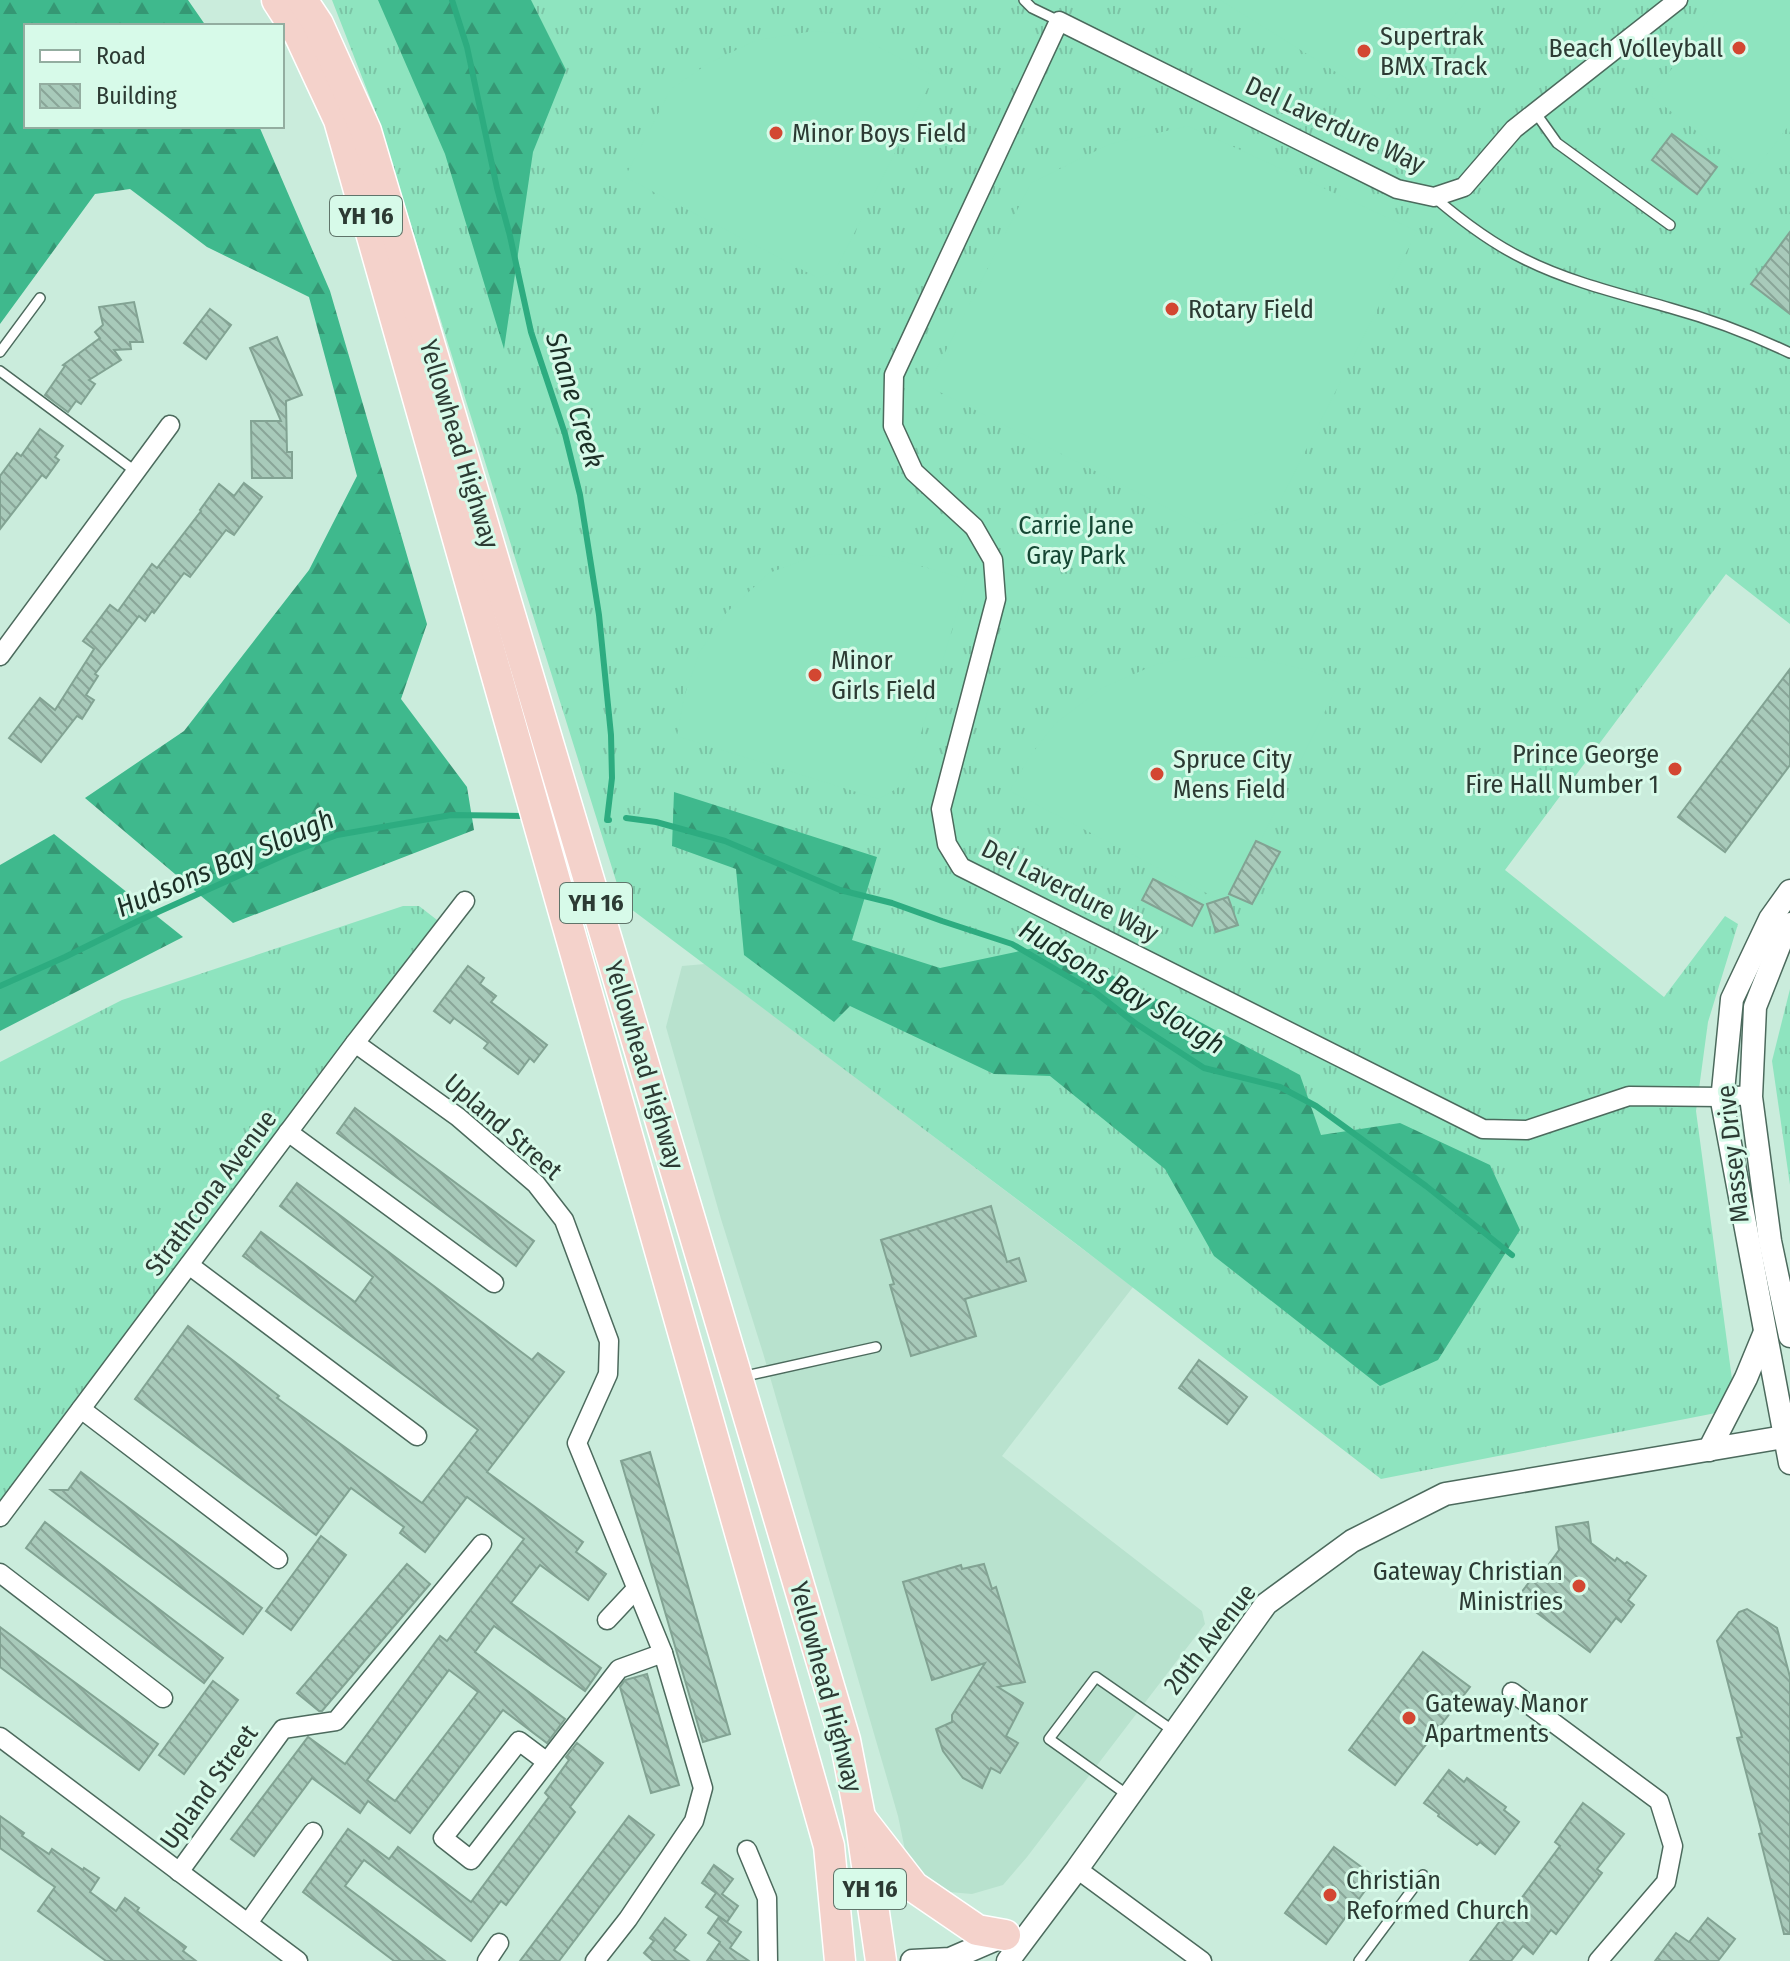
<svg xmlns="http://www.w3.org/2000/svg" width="1790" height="1961" font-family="'Fira Sans Condensed',sans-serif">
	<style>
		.built { fill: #b8e2ce }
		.grass { fill: url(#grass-tufts) }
		.forest { fill: url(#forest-firs) }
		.pitch { fill: #8ee4bf }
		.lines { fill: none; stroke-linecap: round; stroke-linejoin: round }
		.stream { stroke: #2dac80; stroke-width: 6 }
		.building { fill: url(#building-back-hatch); stroke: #82a393; stroke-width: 2; fill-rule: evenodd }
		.service-casing { stroke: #4c6a5d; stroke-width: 12 }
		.minor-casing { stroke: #4c6a5d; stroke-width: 21 }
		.tertiary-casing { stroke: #4c6a5d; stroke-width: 25 }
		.trunk-casing { stroke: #fff; stroke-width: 33 }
		.service { stroke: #fff; stroke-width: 9 }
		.minor { stroke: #fff; stroke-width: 18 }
		.tertiary { stroke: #fff; stroke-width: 22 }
		.trunk { stroke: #f4d2cb; stroke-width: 30 }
		.poi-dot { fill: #d34732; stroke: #d7fae9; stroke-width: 3 }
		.labels { text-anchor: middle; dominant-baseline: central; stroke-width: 6; stroke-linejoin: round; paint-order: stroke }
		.shield { fill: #d7fae9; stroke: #5f746a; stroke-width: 2 }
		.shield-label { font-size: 24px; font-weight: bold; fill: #2c3a33 }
		.poi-label { font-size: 26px; fill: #2c3a33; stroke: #d7fae9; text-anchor: start }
		.street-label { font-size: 26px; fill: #2c3a33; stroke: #d7fae9 }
		.park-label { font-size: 26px; fill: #164835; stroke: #d7fae9 }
		.water-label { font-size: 28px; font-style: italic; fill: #1b2f26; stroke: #d7fae9 }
	</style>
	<defs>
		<pattern id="grass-tufts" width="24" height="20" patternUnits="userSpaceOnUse" patternTransform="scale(2)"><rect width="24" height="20" fill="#8ee4bf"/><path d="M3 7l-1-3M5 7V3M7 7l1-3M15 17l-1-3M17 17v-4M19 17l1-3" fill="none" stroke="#7bc4a5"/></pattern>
		<pattern id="forest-firs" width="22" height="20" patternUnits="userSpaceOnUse" patternTransform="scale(2)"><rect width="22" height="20" fill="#3fb98d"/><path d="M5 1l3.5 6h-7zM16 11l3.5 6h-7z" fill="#359774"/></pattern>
		<pattern id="building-back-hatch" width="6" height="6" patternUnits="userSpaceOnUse" patternTransform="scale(2)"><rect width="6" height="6" fill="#a8caba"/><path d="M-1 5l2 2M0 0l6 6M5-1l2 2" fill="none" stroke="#89a598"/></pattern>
	</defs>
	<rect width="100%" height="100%" fill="#caecdc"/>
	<polygon class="built" points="705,964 1133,1287 1002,1456 1202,1611 1205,1624 1027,1857 1003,1885 972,1894 949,1892 932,1886 916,1872 905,1850 898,1816 763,1353 721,1219 666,1027 682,966"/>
	<g class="grass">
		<polygon points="332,0 1790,0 1790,624 1726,574 1505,870 1664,997 1725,916 1738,924 1708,1022 1696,1111 1736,1409 1381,1479 1079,1246 623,903 376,113"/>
		<polygon points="403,906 419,906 441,923 0,1522 0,1062 122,1000"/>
		<polygon points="1790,989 1790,1185 1772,1061"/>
	</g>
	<g class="forest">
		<polygon points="0,0 188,0 206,26 26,26 26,126 259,126 330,291 427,624 401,699 467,787 474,830 233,923 85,798 184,731 309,570 357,476 309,297 207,247 130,189 95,194 0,324"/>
		<polygon points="378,0 531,0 566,70 533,152 504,349 445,154"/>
		<polygon points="674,792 877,857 852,940 940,968 1053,944 1300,1075 1321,1135 1400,1123 1490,1165 1520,1230 1438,1360 1380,1386 1214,1256 1165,1169 1050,1076 994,1074 850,1006 834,1022 744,955 736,869 672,846"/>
		<polygon points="54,834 183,937 0,1031 0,865"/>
	</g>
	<g class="pitch">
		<polygon points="1220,0 1467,0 1384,102"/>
		<polygon points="1724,0 1790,0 1790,124 1752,174 1651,96"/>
		<polygon points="814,31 856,35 934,76 835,271 818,278 625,177 671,89 709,63 757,40"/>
		<polygon points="1188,126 1417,231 1277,507 1209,529 928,386 1031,183 1110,144"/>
		<polygon points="820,554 882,556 939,571 967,580 906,783 879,799 677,736 684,697 699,653 727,612 769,573"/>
		<polygon points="1206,655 1260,659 1311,671 1339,683 1235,892 1218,899 1010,791 1029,757 1056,723 1102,688 1157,664"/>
	</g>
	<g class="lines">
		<g class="stream">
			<polyline points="452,0 467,47 497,188 510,236 531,332 565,434 580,495 599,615 611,735 612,778 607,820 609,820"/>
			<polyline points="626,818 656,822 725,841 840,890 892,903 942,921 1012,944 1096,993 1135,1023 1204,1068 1280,1087 1316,1106 1426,1186 1512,1255"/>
			<polyline points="0,986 65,957 138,921 289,853 337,835 451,815 525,816"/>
		</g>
	</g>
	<g class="building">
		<polygon points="1672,134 1717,167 1697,194 1652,160"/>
		<polygon points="1790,232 1790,314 1751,284"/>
		<polygon points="134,302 143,342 130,342 131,349 114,350 121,360 89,380 95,384 81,404 76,401 68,412 45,395 65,366 63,365 100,338 95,332 103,325 99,307"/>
		<polygon points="210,309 231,325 206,359 184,343"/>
		<polygon points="277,337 302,395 286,401 287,452 292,452 292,478 252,478 251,421 281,421 250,348"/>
		<polygon points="40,429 63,446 55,457 59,460 46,478 42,475 0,529 0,476 17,453 21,456"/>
		<polygon points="244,483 262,497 234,535 226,530 190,577 184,573 154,613 152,611 145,621 139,616 95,674 98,676 86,695 94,700 82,719 77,716 41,762 9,738 40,698 55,710 94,649 83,641 110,605 118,611 152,564 157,568 201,511 200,510 219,484 234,496"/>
		<polygon points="1790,669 1790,765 1725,852 1678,817"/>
		<polygon points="1256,841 1280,852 1252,904 1229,894"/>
		<polygon points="1153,879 1203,905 1192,926 1142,900"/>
		<polygon points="1228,897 1238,925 1216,932 1207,904"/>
		<polygon points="468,966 484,978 480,984 496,996 491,1002 547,1045 534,1062 530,1058 518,1074 484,1048 488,1043 454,1018 450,1023 434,1011"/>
		<polygon points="355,1108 534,1241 516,1266 337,1133"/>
		<path d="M297,1183L532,1360L538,1353L564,1372L487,1472L583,1542L576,1552L606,1574L588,1600L540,1565L511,1603L601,1668L585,1691L494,1626L475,1652L565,1719L547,1743L503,1710L410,1833L368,1801L360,1813L312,1778L254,1856L231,1839L308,1737L345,1764L440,1636L447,1641L524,1539L467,1497L425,1552L400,1533L404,1527L351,1488L316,1535L135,1399L188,1326L279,1396L277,1398L422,1503L478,1430L243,1256L261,1232L355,1302L373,1277L280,1206ZM449,1670L478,1692L395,1801L367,1780Z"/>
		<polygon points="991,1206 1007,1262 1019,1258 1026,1281 965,1299 976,1336 911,1356 890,1285 894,1284 881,1240"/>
		<polygon points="1199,1360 1247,1397 1227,1424 1179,1388"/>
		<polygon points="650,1452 730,1734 703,1742 621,1461"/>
		<polygon points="81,1472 262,1608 243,1634 51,1490 68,1490"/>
		<polygon points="45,1522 223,1658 204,1683 26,1548"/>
		<polygon points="1588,1522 1591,1543 1615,1561 1617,1558 1625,1564 1627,1562 1646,1576 1628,1600 1634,1605 1621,1622 1616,1618 1590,1652 1517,1598 1537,1572 1541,1575 1559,1550 1556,1527"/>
		<polygon points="321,1536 346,1555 291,1630 266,1611"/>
		<polygon points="407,1564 430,1584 322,1711 319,1711 297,1693"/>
		<polygon points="984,1564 992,1589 996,1587 1025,1682 998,1687 1023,1703 1006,1736 1018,1743 1000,1773 991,1768 982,1788 963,1778 943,1751 936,1729 952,1722 952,1715 985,1663 932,1680 903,1582 961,1565 962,1569"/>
		<polygon points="1747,1609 1777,1628 1790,1677 1790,1934 1784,1934 1759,1834 1762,1833 1737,1738 1742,1737 1717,1641 1739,1612"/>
		<polygon points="0,1627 158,1744 139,1770 0,1667"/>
		<polygon points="1423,1652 1470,1687 1395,1785 1349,1750"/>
		<polygon points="647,1674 679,1785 651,1793 620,1687 625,1680"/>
		<polygon points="213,1681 238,1700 184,1774 159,1755"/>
		<polygon points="577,1743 603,1763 570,1807 575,1812 506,1905 501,1901 471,1941 364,1860 345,1886 445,1961 394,1961 303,1892 348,1829 389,1859 398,1847 471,1902 549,1797 545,1793 569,1760 566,1757"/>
		<polygon points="1449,1770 1464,1782 1467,1778 1506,1807 1504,1810 1519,1822 1495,1854 1480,1842 1477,1845 1438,1816 1439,1814 1424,1803"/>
		<polygon points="1583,1803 1624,1834 1597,1869 1602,1873 1556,1934 1551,1930 1533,1954 1523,1946 1511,1961 1470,1961 1506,1913 1509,1915 1560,1846 1555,1842"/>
		<polygon points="0,1816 24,1833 22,1836 49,1854 52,1849 83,1870 84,1868 99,1878 90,1892 116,1911 125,1898 139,1908 137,1911 186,1947 183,1951 196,1961 106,1961 38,1911 55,1887 0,1848"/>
		<polygon points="629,1816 654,1835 559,1961 520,1961"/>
		<polygon points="1334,1847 1375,1877 1326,1944 1285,1913"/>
		<polygon points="714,1865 733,1879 722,1894 738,1906 727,1922 706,1907 716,1893 702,1883"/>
		<polygon points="719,1917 741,1932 730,1948 749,1961 707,1961 720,1942 708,1933"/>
		<polygon points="665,1918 686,1935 674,1950 689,1961 653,1961 644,1953 654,1941 650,1938"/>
		<polygon points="1708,1918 1735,1939 1718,1961 1655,1961 1676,1933 1689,1942"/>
	</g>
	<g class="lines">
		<defs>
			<g id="service">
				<polyline points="1024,0 1032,8 1059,21"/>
				<polyline points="1535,112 1557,143 1670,225"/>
				<path d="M1434,197C1462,221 1491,243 1524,259C1570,282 1621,294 1670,308C1710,319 1752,335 1790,353"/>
				<polyline points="0,352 40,298"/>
				<polyline points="0,371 135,471"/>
				<polyline points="741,1377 876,1347"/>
				<polyline points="1129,1796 1049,1739 1096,1677 1175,1732"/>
				<polyline points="1359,1961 1423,1875"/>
			</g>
			<g id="minor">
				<polyline points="1678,0 1514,129 1464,187 1434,197 1397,189 1059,21 894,375 893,426 914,472 974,527 993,560 996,599 941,809 947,844 961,867 1483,1129 1527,1130 1629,1096 1722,1097 1751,1095"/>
				<polyline points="0,656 170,425"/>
				<polyline points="355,1043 458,1117 536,1184 564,1220 609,1341 608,1374 577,1443 663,1653 703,1788 694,1821 628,1919 595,1961"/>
				<polyline points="288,1132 494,1283"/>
				<polyline points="189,1265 417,1436"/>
				<polyline points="81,1409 278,1559"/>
				<polyline points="0,1517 355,1043 465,901"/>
				<polyline points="0,1573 163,1698"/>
				<polyline points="607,1620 636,1589"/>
				<polyline points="1512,1692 1659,1801 1673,1846 1666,1882 1598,1961"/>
				<polyline points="0,1737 298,1961"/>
				<polyline points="547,1762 519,1741 443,1838 471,1860 619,1669 663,1653"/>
				<polyline points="747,1850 767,1898 768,1961"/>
				<polyline points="1077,1869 1202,1961"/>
				<polyline points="179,1872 283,1729 336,1721 482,1544"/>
				<polyline points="248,1923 313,1832"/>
				<polyline points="487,1961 499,1943"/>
			</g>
			<g id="tertiary">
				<polyline points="1790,891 1770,919 1732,999 1722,1101 1790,1463"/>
				<polyline points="1790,924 1785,931 1755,1007 1751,1097 1770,1241 1790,1336"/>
				<polyline points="1709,1450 1746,1378 1765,1332"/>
				<polyline points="912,1961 950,1959 1008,1934"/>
				<polyline points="1008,1961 1077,1869 1266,1604 1352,1541 1445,1494 1790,1436"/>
			</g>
			<g id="trunk">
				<polyline points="277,0 299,34 339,120 829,1846 840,1961"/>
				<polyline points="302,0 318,24 366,131 845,1740 860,1817 881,1961"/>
				<polyline points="862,1820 914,1887 977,1930 1005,1935"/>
			</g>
		</defs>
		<use href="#service" class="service-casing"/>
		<use href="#minor" class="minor-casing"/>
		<use href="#tertiary" class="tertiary-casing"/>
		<use href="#trunk" class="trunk-casing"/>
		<use href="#service" class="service"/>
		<use href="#minor" class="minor"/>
		<use href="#tertiary" class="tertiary"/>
		<use href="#trunk" class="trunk"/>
	</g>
	<g class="poi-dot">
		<circle cx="1739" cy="48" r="8"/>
		<circle cx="1364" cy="51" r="8"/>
		<circle cx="776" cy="133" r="8"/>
		<circle cx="1172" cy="309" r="8"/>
		<circle cx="815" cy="675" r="8"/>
		<circle cx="1675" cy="769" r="8"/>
		<circle cx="1157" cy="774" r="8"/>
		<circle cx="1579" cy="1586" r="8"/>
		<circle cx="1409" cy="1718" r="8"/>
		<circle cx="1330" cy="1895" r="8"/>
	</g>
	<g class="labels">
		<g class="shield">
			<rect x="330" y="196" width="72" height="40" rx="6"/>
			<rect x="560" y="883" width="72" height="40" rx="6"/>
			<rect x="834" y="1869" width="72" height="40" rx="6"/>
		</g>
		<g class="shield-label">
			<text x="366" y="216">YH 16</text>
			<text x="596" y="903">YH 16</text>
			<text x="870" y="1889">YH 16</text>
		</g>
		<g class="poi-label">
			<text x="1380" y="36">Supertrak<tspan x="1380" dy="30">BMX Track</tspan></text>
			<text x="1723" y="48" text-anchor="end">Beach Volleyball</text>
			<text x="792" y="133">Minor Boys Field</text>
			<text x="1188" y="309">Rotary Field</text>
			<text x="831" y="660">Minor<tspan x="831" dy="30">Girls Field</tspan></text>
			<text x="1659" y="754" text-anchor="end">Prince George<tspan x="1659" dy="30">Fire Hall Number 1</tspan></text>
			<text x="1173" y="759">Spruce City<tspan x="1173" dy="30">Mens Field</tspan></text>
			<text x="1563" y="1571" text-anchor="end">Gateway Christian<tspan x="1563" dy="30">Ministries</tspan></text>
			<text x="1425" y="1703">Gateway Manor<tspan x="1425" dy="30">Apartments</tspan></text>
			<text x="1346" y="1880">Christian<tspan x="1346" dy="30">Reformed Church</tspan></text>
		</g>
		<g class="street-label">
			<text transform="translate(1335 125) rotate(25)">Del Laverdure Way</text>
			<text transform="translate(459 444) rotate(73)">Yellowhead Highway</text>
			<text transform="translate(1070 891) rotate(27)">Del Laverdure Way</text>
			<text transform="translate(644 1065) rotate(73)">Yellowhead Highway</text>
			<text transform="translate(503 1127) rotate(41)">Upland Street</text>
			<text transform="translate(1733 1154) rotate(-96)">Massey Drive</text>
			<text transform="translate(211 1193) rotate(-53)">Strathcona Avenue</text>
			<text transform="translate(1210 1639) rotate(-52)">20th Avenue</text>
			<text transform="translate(826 1687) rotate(75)">Yellowhead Highway</text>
			<text transform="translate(209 1787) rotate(-54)">Upland Street</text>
		</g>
		<g class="park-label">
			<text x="1076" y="525">Carrie Jane<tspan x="1076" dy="30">Gray Park</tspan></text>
		</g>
		<g class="water-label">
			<text transform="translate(575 400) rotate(73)">Shane Creek</text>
			<text transform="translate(225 863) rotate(-23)">Hudsons Bay Slough</text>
			<text transform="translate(1122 987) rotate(31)">Hudsons Bay Slough</text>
		</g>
	</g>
	<rect x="24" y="24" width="260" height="104" fill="#d7fae9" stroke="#93ada0" stroke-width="2"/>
	<rect x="40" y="50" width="40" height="12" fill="#ffffff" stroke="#93ada0" stroke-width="2"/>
	<text x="96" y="64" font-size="24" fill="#2c3a33">Road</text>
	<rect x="40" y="84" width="40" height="24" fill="url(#building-back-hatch)" stroke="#93ada0" stroke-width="2"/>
	<text x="96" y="104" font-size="24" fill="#2c3a33">Building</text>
</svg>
